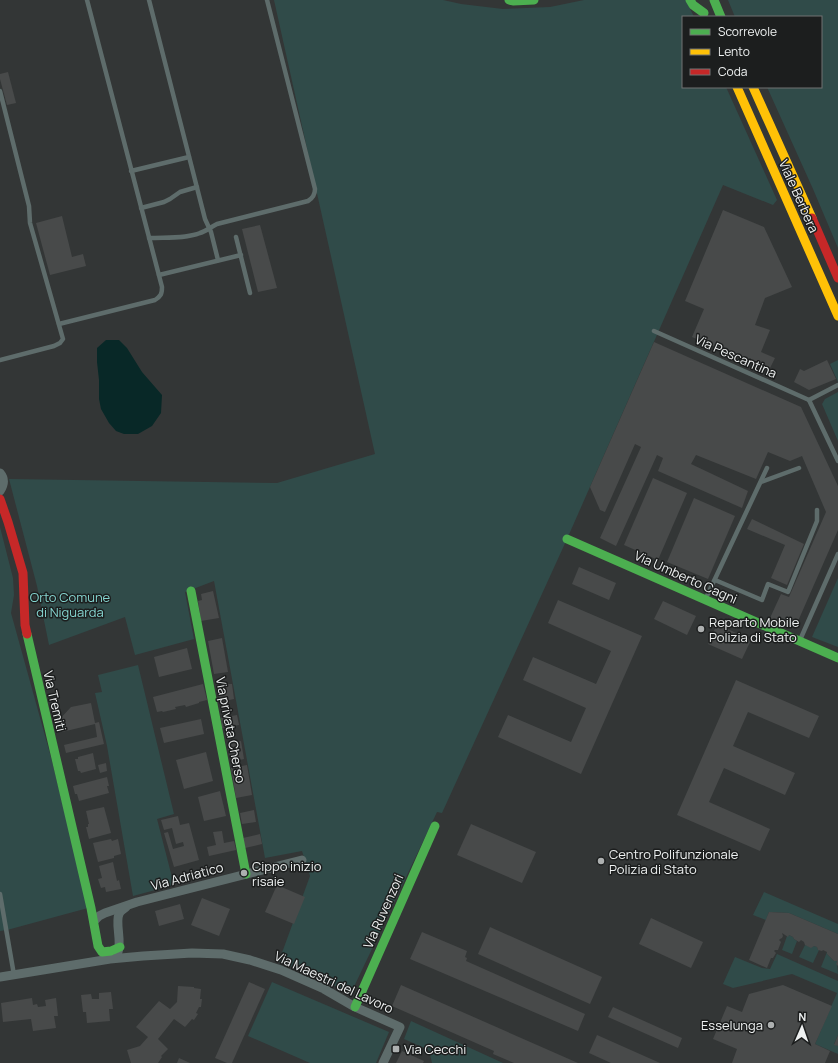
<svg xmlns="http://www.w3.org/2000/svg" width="838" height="1063" font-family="Manrope,sans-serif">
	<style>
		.green { fill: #304b49 }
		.water { fill: #082827 }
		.building { fill: #484a4a }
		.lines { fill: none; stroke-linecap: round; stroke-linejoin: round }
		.lane { stroke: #5e6c6b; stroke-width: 4.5 }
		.street { stroke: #5e6c6b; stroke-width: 9 }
		.fast { stroke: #4caf50; stroke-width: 9 }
		.slow { stroke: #ffc107; stroke-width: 9 }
		.jam { stroke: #c62828; stroke-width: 9 }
		.poi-dot { fill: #adb0b0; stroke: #1c1e1e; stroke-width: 1.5 }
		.labels { text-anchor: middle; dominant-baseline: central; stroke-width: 3; stroke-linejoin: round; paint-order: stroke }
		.street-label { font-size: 13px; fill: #eef1f1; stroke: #1c1e1e }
		.park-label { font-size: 13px; fill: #85d5d0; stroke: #1c1e1e }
		.poi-label { font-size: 13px; fill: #eef1f1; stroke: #1c1e1e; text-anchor: start }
	</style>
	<rect width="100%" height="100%" fill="#333636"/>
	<g class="green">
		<polygon points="274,0 443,0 461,4 503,9 550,7 584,0 686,0 694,17 683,17 683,87 726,87 777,200 773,205 723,185 567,539 442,813 437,812 351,993 278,961 283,950 310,876 302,851 265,858 214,581 185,592 194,639 135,655 125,617 49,645 37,586 9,479 277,483 375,454"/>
		<polygon points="728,0 838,0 838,248 813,189 767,87 821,87 821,17 735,17"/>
		<polygon points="838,360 838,382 830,364"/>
		<polygon points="838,392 838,441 822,404 825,399"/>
		<polygon points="0,527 13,578 14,595 11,613 52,761 88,908 7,930 0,931"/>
		<polygon points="838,578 838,647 812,637"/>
		<polygon points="138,665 174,814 157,819 174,885 133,896 107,746 95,693 102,692 98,675"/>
		<polygon points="764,892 838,924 838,934 789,913 769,912 766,920 753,915"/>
		<polygon points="789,935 793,937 794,939 797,941 792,954 782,950 787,936"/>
		<polygon points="805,945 811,947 814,946 817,947 818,950 819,950 813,963 799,957"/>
		<polygon points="827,952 827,954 834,961 837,961 837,962 838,974 821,967"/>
		<polygon points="777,954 838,981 838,1035 834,1044 838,1046 838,1054 815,1044 837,993 792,974 733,988 723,984 735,957 762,968 770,969"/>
		<polygon points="272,982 389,1032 376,1063 310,1063 248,1036"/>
		<polygon points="411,1021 503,1063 432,1063 429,1050 404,1039"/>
	</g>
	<polygon class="water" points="106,340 119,340 127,348 142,372 162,395 161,413 152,426 138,434 124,434 116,431 109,423 101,409 99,399 99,380 97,362 97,348"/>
	<g class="building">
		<polygon points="8,72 16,103 7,105 0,79 0,74"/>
		<polygon points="723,210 764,227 792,287 765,298 755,325 770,330 761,352 775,358 769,370 692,337 704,309 685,301"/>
		<polygon points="62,216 72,257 83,254 86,266 50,275 36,223"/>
		<polygon points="260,225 277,288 258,292 242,229"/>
		<polygon points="654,342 801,407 838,486 838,530 795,628 770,618 781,594 789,597 826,512 802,456 790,461 768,452 756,479 696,455 691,464 748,491 742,508 658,471 663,458 657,455 616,546 600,538 641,447 635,444 605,512 600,510 590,487"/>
		<polygon points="827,360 836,379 809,390 794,382 800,369 804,371"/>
		<polygon points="653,478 687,493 658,560 624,545"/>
		<polygon points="694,498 735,516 708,579 667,562"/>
		<polygon points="752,519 804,544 787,585 771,578 785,545 747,529"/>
		<polygon points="579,567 616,583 609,600 572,584"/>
		<polygon points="213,591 219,618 201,621 198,601 202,600 201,594"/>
		<polygon points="558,600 642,636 581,774 498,737 508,715 571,742 586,708 523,680 533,657 596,684 611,651 548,623"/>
		<polygon points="663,601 696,616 687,635 654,619"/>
		<polygon points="717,624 751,640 742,659 708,644"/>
		<polygon points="222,638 228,672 214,674 208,641"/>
		<polygon points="187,648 192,669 159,677 154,657"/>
		<polygon points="736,680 819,716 809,738 748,712 733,746 795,773 785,795 724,768 709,802 770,829 760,851 677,815"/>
		<polygon points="203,684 207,700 199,702 199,703 186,707 185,705 175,707 176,709 163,712 162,711 157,712 153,697"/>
		<polygon points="227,684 232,684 234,699 220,702 217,690 222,689 224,687 227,686"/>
		<polygon points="91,703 95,723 99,722 104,744 66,753 64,745 97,737 95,724 62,732 59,720 71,707"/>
		<polygon points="237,715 239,725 222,728 221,718"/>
		<polygon points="201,719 204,734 164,743 160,728"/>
		<polygon points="241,741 244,759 231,762 227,744"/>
		<polygon points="206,752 213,781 184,789 176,760"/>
		<polygon points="93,753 96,769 81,773 80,771 78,771 75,759 78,759 78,757"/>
		<polygon points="106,763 107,771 100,773 98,765"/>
		<polygon points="247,765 252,795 236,798 231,768"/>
		<polygon points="107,777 109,786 107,786 109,793 79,801 77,794 75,794 73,786"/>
		<polygon points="220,791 226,816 204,821 198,797"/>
		<polygon points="104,807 111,833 89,839 86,827 88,827 88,824 89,824 86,811"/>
		<polygon points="254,810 256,822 242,824 240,813"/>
		<polygon points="178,816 180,825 189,823 199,860 174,867 164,833 168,832 173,849 184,846 183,842 176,844 172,828 164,830 161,820"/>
		<polygon points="471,824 536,852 522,883 457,855"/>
		<polygon points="222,831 224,843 234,841 236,850 209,856 207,847 216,845 213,832"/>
		<polygon points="260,834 262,844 245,848 243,838"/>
		<polygon points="111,839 112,841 118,839 121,854 114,856 114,858 98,862 93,843"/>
		<polygon points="113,862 117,881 119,880 121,889 106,892 105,887 101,888 98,879 102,878 99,866"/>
		<polygon points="277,885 305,897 294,924 265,912"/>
		<polygon points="202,898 230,909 219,936 191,925"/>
		<polygon points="180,904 184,919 159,926 155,911"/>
		<polygon points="769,912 789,913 838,934 838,966 836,964 837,962 837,961 834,961 827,954 827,952 823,950 822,951 818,950 817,947 814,946 811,948 805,945 804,942 801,940 799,942 794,939 793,937 789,935 788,937 782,933 783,936 782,938 780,939 779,940 781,942 778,950 775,950 774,951 776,953 773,958 771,958 767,968 749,960"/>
		<polygon points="651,918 703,942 691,968 639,944"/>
		<polygon points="490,927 602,977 590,1004 478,954"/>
		<polygon points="422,932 467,951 465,957 467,958 466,961 585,1014 578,1031 410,959"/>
		<polygon points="249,982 265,989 232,1063 227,1063 215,1058"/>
		<polygon points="401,985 578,1063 514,1063 493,1054 494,1051 392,1006"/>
		<polygon points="783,985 832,1006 815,1044 830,1051 825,1063 732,1063 737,1049 713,1039 727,1006 742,1012 749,994"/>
		<polygon points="178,986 194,987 194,988 201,989 200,999 202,999 201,1007 199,1007 196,1013 198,1014 194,1020 192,1019 185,1027 174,1019 158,1039 168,1049 161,1056 162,1057 158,1063 131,1063 127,1050 140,1046 148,1037 136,1027 159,1001 170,1009 177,1002"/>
		<polygon points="111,992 113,1009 109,1009 110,1021 87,1023 86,1012 83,1012 81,995 91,994 92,999 99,999 99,993"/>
		<polygon points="32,998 33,1005 37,1004 38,1007 46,1006 45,1000 56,998 58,1016 54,1016 56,1028 33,1031 31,1019 3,1022 1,1003"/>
		<polygon points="613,1007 682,1038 678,1048 608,1017"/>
		<polygon points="597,1035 660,1063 611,1063 589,1053"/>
		<polygon points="838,1035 838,1046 834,1045"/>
		<polygon points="402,1051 424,1061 423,1063 396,1063"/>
		<polygon points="179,1058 190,1063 177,1063"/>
	</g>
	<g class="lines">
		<g class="lane">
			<polyline points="149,0 205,219 211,232 218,260"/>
			<polyline points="0,91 29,206 30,223 63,339 60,343 54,346 0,360"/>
			<polyline points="131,171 189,157"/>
			<polyline points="141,208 164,202 170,199 180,192 197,187"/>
			<polyline points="236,237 250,293"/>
			<path d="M149,238C165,237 185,239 200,233C206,231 211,227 217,224L308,201C313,198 315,195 315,189L267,0"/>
			<polyline points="159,275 241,255"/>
			<path d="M59,324L155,300C161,296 162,294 162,287L87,0"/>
			<polyline points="654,331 809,400"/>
			<polyline points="809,400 838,461"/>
			<polyline points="809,400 838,385"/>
			<polyline points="761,482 799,468"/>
			<polyline points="715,580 762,600 768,584 788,592 817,521 817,510"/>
			<polyline points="706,598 767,468"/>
			<polyline points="800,640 838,554"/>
			<polyline points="0,894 14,975"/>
		</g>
		<g class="street">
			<path d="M0,473C5,479 4,485 0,491"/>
			<polyline points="94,921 99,916 105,913 137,902 302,860"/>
			<path d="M118,952C122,941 115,923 119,914C120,911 124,909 126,907"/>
			<polyline points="0,977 110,959 143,956 192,953 223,954 250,960 281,970 324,989 355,1007 400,1027 383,1063"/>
		</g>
		<g class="fast">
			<polyline points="509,0 513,1 534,0"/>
			<polyline points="690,0 693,5 704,13"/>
			<polyline points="714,0 721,17"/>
			<polyline points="567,539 838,658"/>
			<polyline points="191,591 246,874"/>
			<polyline points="27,634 91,908 98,946 102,952 111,951 120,947"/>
			<polyline points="355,1007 435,826"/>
		</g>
		<g class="slow">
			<polyline points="737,87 838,316"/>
			<polyline points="753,87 812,218"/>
		</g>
		<g class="jam">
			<polyline points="812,218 838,278"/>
			<polyline points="0,499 8,522 23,573 25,625 27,634"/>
		</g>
	</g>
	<g class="poi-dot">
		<circle cx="701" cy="629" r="4"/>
		<circle cx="601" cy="861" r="4"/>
		<circle cx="244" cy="873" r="4"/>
		<circle cx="771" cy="1025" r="4"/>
		<rect x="392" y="1045" width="8" height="8" rx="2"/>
	</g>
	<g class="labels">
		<g class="street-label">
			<text transform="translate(799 196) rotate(66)">Viale Berbera</text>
			<text transform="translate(736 356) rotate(24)">Via Pescantina</text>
			<text transform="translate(686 577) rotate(24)">Via Umberto Cagni</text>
			<text transform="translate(55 701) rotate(77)">Via Tremiti</text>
			<text transform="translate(231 730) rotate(79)">Via privata Cherso</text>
			<text transform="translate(187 876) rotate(-15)">Via Adriatico</text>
			<text transform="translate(383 911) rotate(-66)">Via Ruvenzori</text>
			<text transform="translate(334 982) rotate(25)">Via Maestri del Lavoro</text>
		</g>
		<g class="park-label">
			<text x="70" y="597">Orto Comune<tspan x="70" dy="15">di Niguarda</tspan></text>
		</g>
		<g class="poi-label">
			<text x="709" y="622">Reparto Mobile<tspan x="709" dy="15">Polizia di Stato</tspan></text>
			<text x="609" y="854">Centro Polifunzionale<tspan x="609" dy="15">Polizia di Stato</tspan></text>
			<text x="252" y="866">Cippo inizio<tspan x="252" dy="15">risaie</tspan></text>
			<text x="763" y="1025" text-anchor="end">Esselunga</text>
			<text x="404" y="1049">Via Cecchi</text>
		</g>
	</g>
	<rect x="682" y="16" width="140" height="72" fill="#1c1e1e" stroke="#707272"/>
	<rect x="690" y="29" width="20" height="6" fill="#4caf50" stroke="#707272"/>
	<text x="718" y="36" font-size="12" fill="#eef1f1">Scorrevole</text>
	<rect x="690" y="49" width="20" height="6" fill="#ffc107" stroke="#707272"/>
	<text x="718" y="56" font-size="12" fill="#eef1f1">Lento</text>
	<rect x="690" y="69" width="20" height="6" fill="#c62828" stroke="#707272"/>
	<text x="718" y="76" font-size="12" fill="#eef1f1">Coda</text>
	<g transform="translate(802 1027) rotate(2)" stroke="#1c1e1e" stroke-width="3" paint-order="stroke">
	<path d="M0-3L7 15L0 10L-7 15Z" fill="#eef1f1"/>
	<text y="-6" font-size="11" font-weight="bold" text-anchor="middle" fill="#eef1f1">N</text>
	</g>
</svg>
